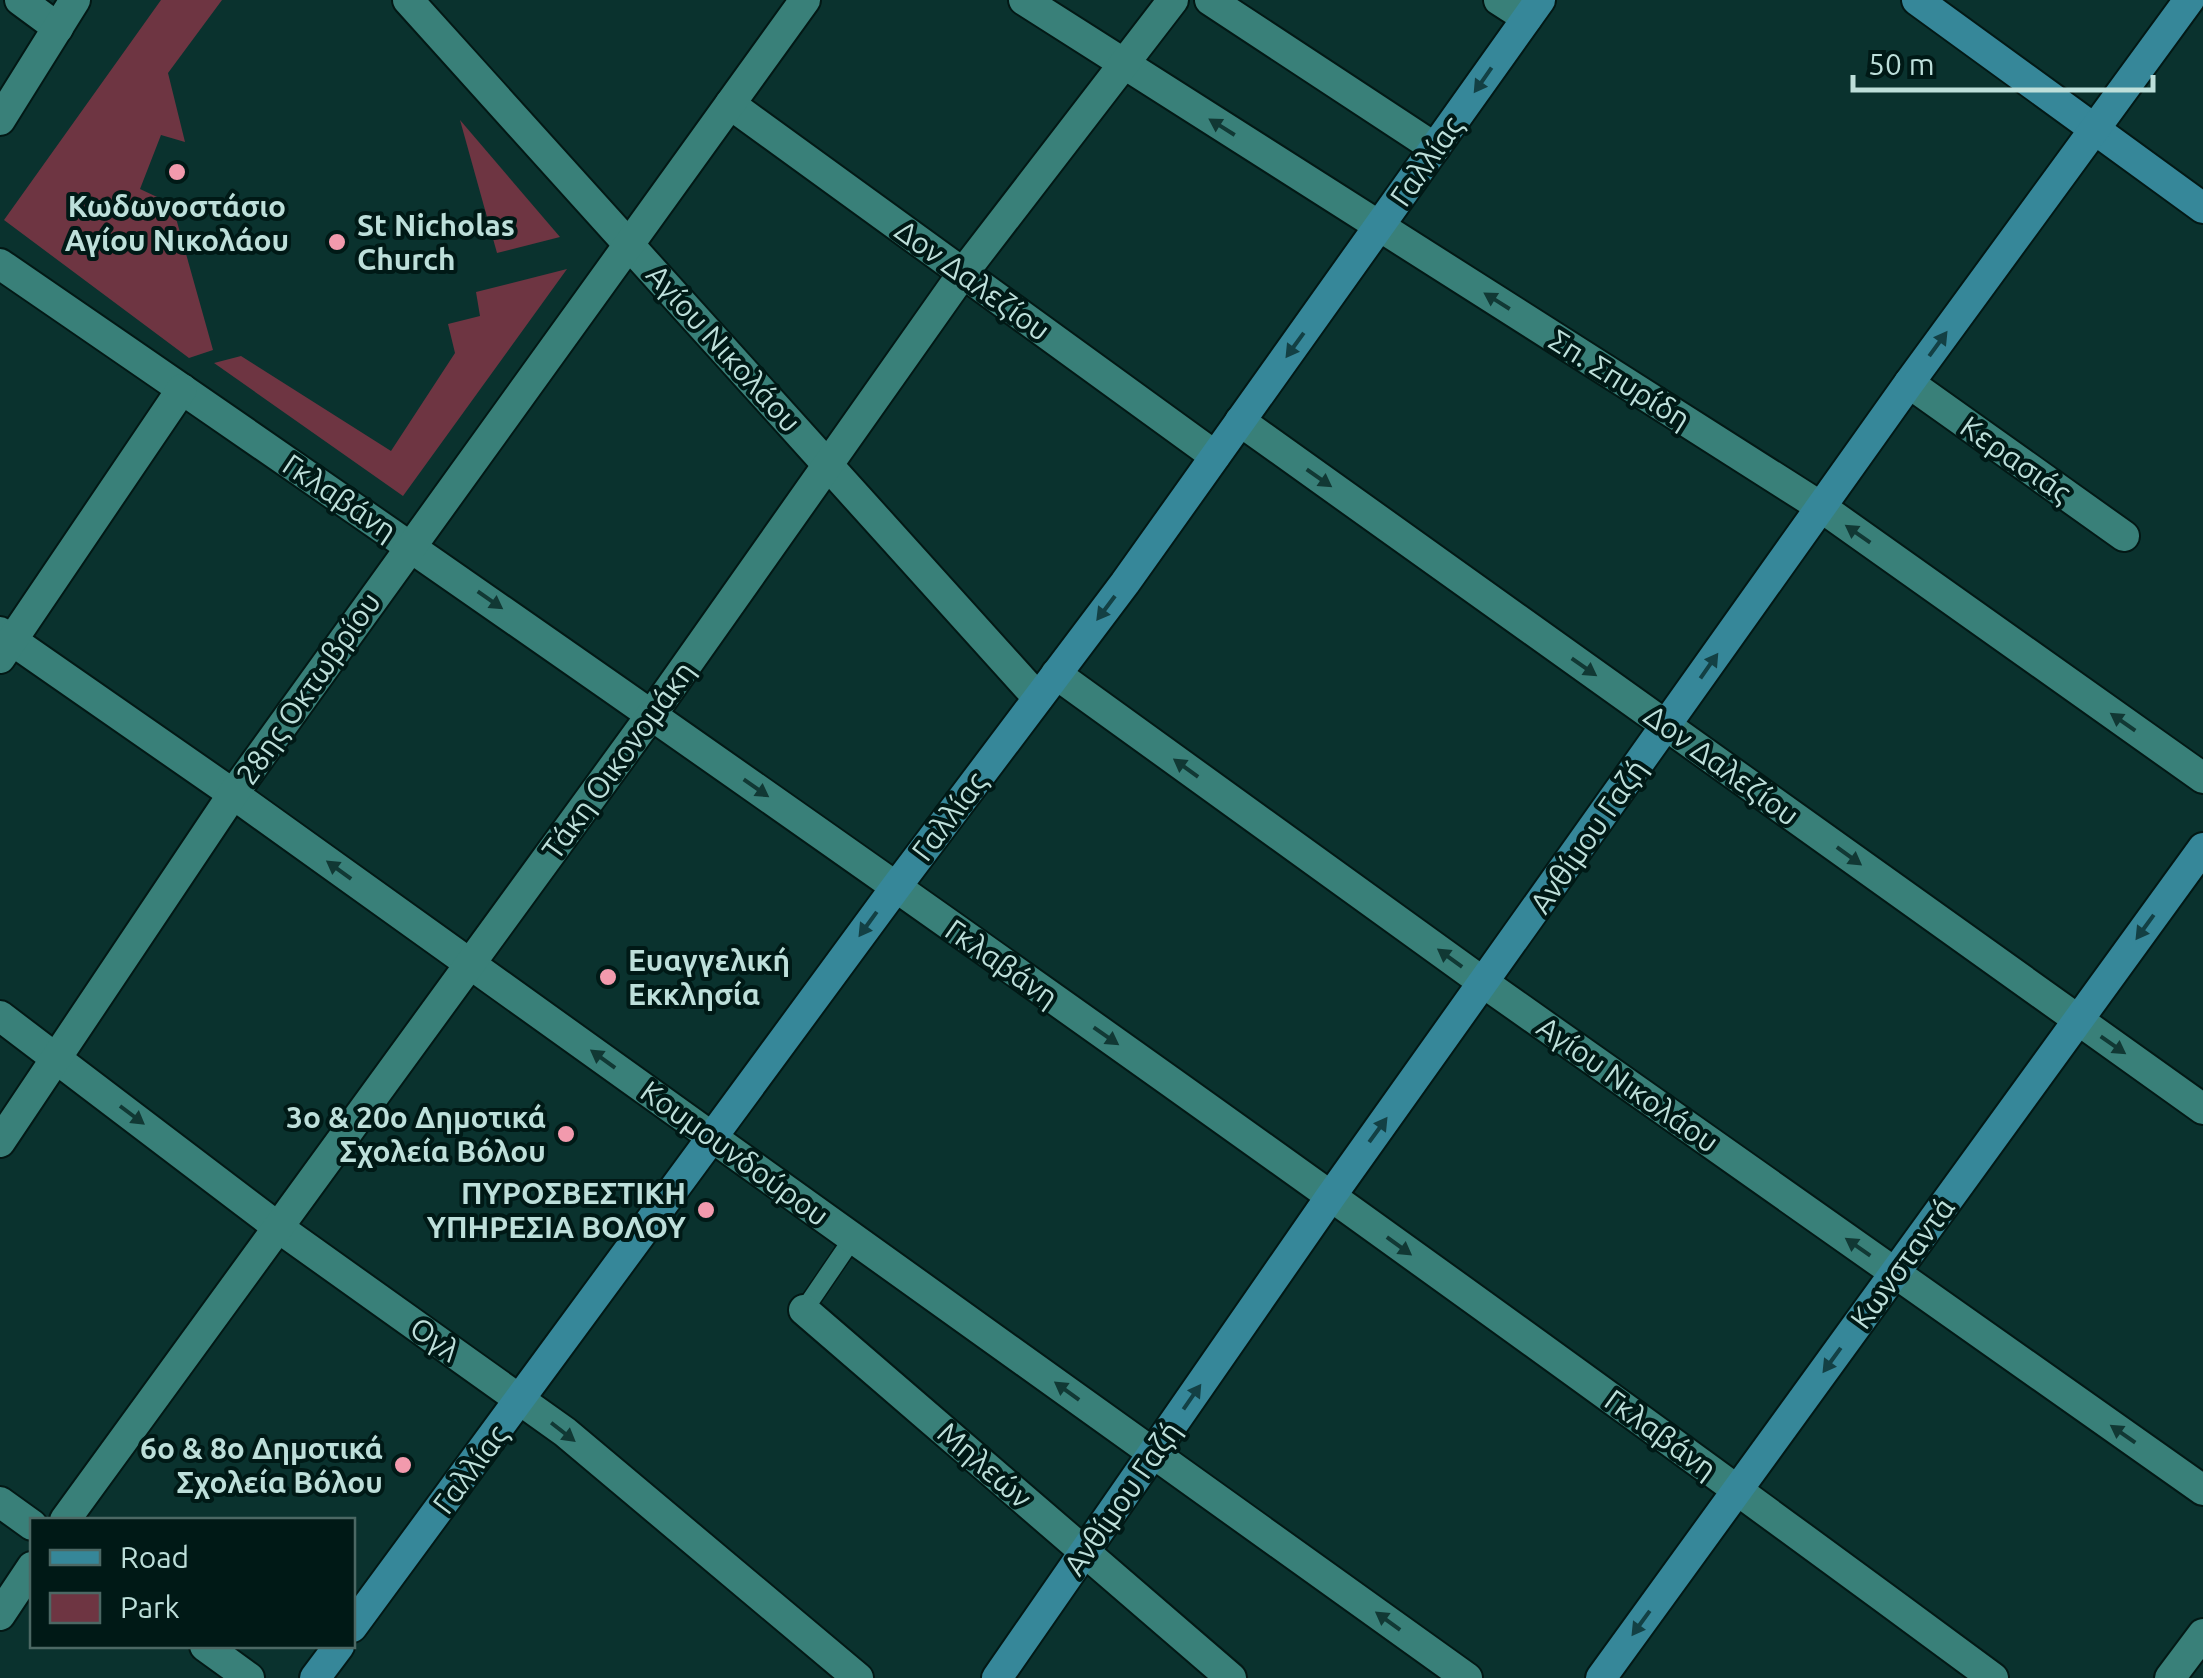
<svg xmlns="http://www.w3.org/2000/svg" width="2203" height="1678" font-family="Ubuntu,sans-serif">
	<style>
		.green { fill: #6e3542 }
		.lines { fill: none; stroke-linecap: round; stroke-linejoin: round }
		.lane-casing { stroke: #031815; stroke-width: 21 }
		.street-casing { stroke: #031815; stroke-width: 34 }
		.secondary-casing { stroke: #031815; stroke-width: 34 }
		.lane { stroke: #398079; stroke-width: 18 }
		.street { stroke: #398079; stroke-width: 30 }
		.secondary { stroke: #368799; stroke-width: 30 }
		.oneway { fill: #134044 }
		.oneway2 { fill: #113834 }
		.poi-dot { fill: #f29aad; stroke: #001916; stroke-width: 4 }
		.labels { text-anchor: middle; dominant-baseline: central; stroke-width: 8; stroke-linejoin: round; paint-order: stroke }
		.street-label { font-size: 30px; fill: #bddfda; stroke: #001916 }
		.poi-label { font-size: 30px; font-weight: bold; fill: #bddfda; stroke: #001916; text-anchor: end }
	</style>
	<rect width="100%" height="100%" fill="#0a322e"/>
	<g class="green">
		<polygon points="161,0 222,0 168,73 185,142 161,135 140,189 172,204 213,350 189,358 4,220"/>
		<polygon points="460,120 560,237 497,253"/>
		<polygon points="567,269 403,496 214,363 241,356 391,451 455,353 448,324 480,316 476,292"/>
	</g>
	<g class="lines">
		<defs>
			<polyline id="lane" points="804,1310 853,1238"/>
			<g id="street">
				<polyline points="20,0 58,28"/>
				<polyline points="408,0 1038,698"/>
				<polyline points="1024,0 1821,507 2203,778"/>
				<polyline points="1210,0 1435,148"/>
				<polyline points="1499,0 1527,18"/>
				<polyline points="730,104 1215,456"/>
				<polyline points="0,120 75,0"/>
				<path d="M0,264C672,725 1338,1194 1993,1678"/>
				<polyline points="1909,383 2124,536"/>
				<polyline points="1240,421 2203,1109"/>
				<polyline points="0,632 233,794 1467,1678"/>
				<polyline points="0,658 182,389"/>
				<polyline points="1056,674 1484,983 2203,1490"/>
				<polyline points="0,1016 279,1228 565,1432 858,1678"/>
				<polyline points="0,1142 233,794 805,0"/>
				<polyline points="804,1310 1231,1678"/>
				<polyline points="0,1502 32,1525"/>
				<polyline points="65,1520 652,714 963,273 1173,0"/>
				<polyline points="0,1615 32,1567"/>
				<polyline points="205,1646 249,1678"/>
				<polyline points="2170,1678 2203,1634"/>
			</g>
			<g id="secondary">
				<polyline points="1917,0 2203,208"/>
				<polyline points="352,1627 896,887 1125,583 1540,0"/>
				<polyline points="315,1678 339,1646"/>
				<polyline points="997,1678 1331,1196 1909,383 2189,0"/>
				<polyline points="1601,1678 2203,848"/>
			</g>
		</defs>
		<use href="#lane" class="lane-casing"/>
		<use href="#street" class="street-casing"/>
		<use href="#secondary" class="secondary-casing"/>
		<use href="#lane" class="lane"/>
		<use href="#street" class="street"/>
		<use href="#secondary" class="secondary"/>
	</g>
	<defs><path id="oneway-solid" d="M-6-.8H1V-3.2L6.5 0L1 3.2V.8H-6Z" transform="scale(2.5)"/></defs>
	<g class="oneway">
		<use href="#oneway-solid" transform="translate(1483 80) rotate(125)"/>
		<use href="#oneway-solid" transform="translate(1938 344) rotate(-54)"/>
		<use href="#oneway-solid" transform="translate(1295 345) rotate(126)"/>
		<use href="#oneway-solid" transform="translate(1106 608) rotate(127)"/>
		<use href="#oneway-solid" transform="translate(1709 666) rotate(-55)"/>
		<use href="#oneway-solid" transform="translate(868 924) rotate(126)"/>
		<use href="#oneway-solid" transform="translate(2145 927) rotate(126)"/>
		<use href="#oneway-solid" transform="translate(1378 1130) rotate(-54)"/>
		<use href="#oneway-solid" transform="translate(1832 1360) rotate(126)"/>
		<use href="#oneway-solid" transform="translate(1192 1397) rotate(-55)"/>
		<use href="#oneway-solid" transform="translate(1641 1623) rotate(126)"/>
	</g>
	<g class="oneway2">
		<use href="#oneway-solid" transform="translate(1222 127) rotate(-148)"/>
		<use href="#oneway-solid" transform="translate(1497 301) rotate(-148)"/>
		<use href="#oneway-solid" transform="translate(1319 478) rotate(35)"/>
		<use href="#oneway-solid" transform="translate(1858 534) rotate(-145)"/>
		<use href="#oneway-solid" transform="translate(490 600) rotate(35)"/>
		<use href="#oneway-solid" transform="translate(1584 667) rotate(35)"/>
		<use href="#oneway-solid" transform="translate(2123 722) rotate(-145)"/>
		<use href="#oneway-solid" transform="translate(1186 768) rotate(-144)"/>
		<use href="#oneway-solid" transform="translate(756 788) rotate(35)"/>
		<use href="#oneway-solid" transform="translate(1849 856) rotate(36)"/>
		<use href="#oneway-solid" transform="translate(339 870) rotate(-144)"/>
		<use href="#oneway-solid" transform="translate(1450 958) rotate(-144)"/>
		<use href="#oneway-solid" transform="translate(1106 1036) rotate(35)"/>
		<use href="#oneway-solid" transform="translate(2113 1045) rotate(35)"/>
		<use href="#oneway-solid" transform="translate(603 1059) rotate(-144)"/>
		<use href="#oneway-solid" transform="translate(132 1115) rotate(37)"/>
		<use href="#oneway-solid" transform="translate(1399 1246) rotate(36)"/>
		<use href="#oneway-solid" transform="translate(1858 1247) rotate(-145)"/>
		<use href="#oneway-solid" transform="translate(1067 1391) rotate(-144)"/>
		<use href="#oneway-solid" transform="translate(563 1432) rotate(38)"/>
		<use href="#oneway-solid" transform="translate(2123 1434) rotate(-145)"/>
		<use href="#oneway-solid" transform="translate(1388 1621) rotate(-144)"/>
	</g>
	<g class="poi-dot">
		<circle cx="177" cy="172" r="10"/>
		<circle cx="337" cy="242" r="10"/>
		<circle cx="608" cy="977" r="10"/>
		<circle cx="566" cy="1134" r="10"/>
		<circle cx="706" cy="1210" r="10"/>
		<circle cx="403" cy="1465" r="10"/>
	</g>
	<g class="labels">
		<g class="street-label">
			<text transform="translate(1426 161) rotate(-55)">Γαλλίας</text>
			<text transform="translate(973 280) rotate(36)">Δον Δαλεζίου</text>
			<text transform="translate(724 348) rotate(48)">Αγίου Νικολάου</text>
			<text transform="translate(1620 379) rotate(32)">Σπ. Σπυρίδη</text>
			<text transform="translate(2016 459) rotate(35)">Κερασιάς</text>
			<text transform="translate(340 497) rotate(34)">Γκλαβάνη</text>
			<text transform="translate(308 688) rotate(-55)">28ης Οκτωβρίου</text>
			<text transform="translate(618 760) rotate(-54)">Τάκη Οικονομάκη</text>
			<text transform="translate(1722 765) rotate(36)">Δον Δαλεζίου</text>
			<text transform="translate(949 816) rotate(-53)">Γαλλίας</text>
			<text transform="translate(1588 836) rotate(-55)">Ανθίμου Γαζή</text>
			<text transform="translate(1002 963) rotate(35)">Γκλαβάνη</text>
			<text transform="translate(1628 1084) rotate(35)">Αγίου Νικολάου</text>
			<text transform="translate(735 1153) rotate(36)">Κουμουνδούρου</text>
			<text transform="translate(1902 1263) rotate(-54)">Κωνσταντά</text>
			<text transform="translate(435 1339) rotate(36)">Ογλ</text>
			<text transform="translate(1661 1434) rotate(36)">Γκλαβάνη</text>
			<text transform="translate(985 1465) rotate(41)">Μηλεών</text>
			<text transform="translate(470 1469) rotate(-53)">Γαλλίας</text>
			<text transform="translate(1122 1498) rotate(-55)">Ανθίμου Γαζή</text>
		</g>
		<g class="poi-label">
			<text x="177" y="206" text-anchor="middle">Κωδωνοστάσιο<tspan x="177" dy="34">Αγίου Νικολάου</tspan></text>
			<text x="357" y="225" text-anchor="start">St Nicholas<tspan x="357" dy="34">Church</tspan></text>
			<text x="628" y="960" text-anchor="start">Ευαγγελική<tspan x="628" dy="34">Εκκλησία</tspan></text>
			<text x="546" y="1117">3ο &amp; 20ο Δημοτικά<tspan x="546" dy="34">Σχολεία Βόλου</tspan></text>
			<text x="686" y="1193">ΠΥΡΟΣΒΕΣΤΙΚΗ<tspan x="686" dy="34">ΥΠΗΡΕΣΙΑ ΒΟΛΟΥ</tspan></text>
			<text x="383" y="1448">6ο &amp; 8ο Δημοτικά<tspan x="383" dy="34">Σχολεία Βόλου</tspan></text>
		</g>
	</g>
	<rect x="30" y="1518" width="325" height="130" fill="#001916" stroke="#4c6864" stroke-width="2.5"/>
	<rect x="50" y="1550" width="50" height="15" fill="#368799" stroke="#4c6864" stroke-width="2.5"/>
	<text x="120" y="1568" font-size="30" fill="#bddfda">Road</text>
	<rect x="50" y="1593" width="50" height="30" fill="#6e3542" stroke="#4c6864" stroke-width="2.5"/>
	<text x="120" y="1618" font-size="30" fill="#bddfda">Park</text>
	<path d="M1853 75v15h300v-15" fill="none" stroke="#bddfda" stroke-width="5"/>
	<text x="1868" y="75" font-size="30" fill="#bddfda" stroke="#001916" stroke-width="8" paint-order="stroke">50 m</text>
</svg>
